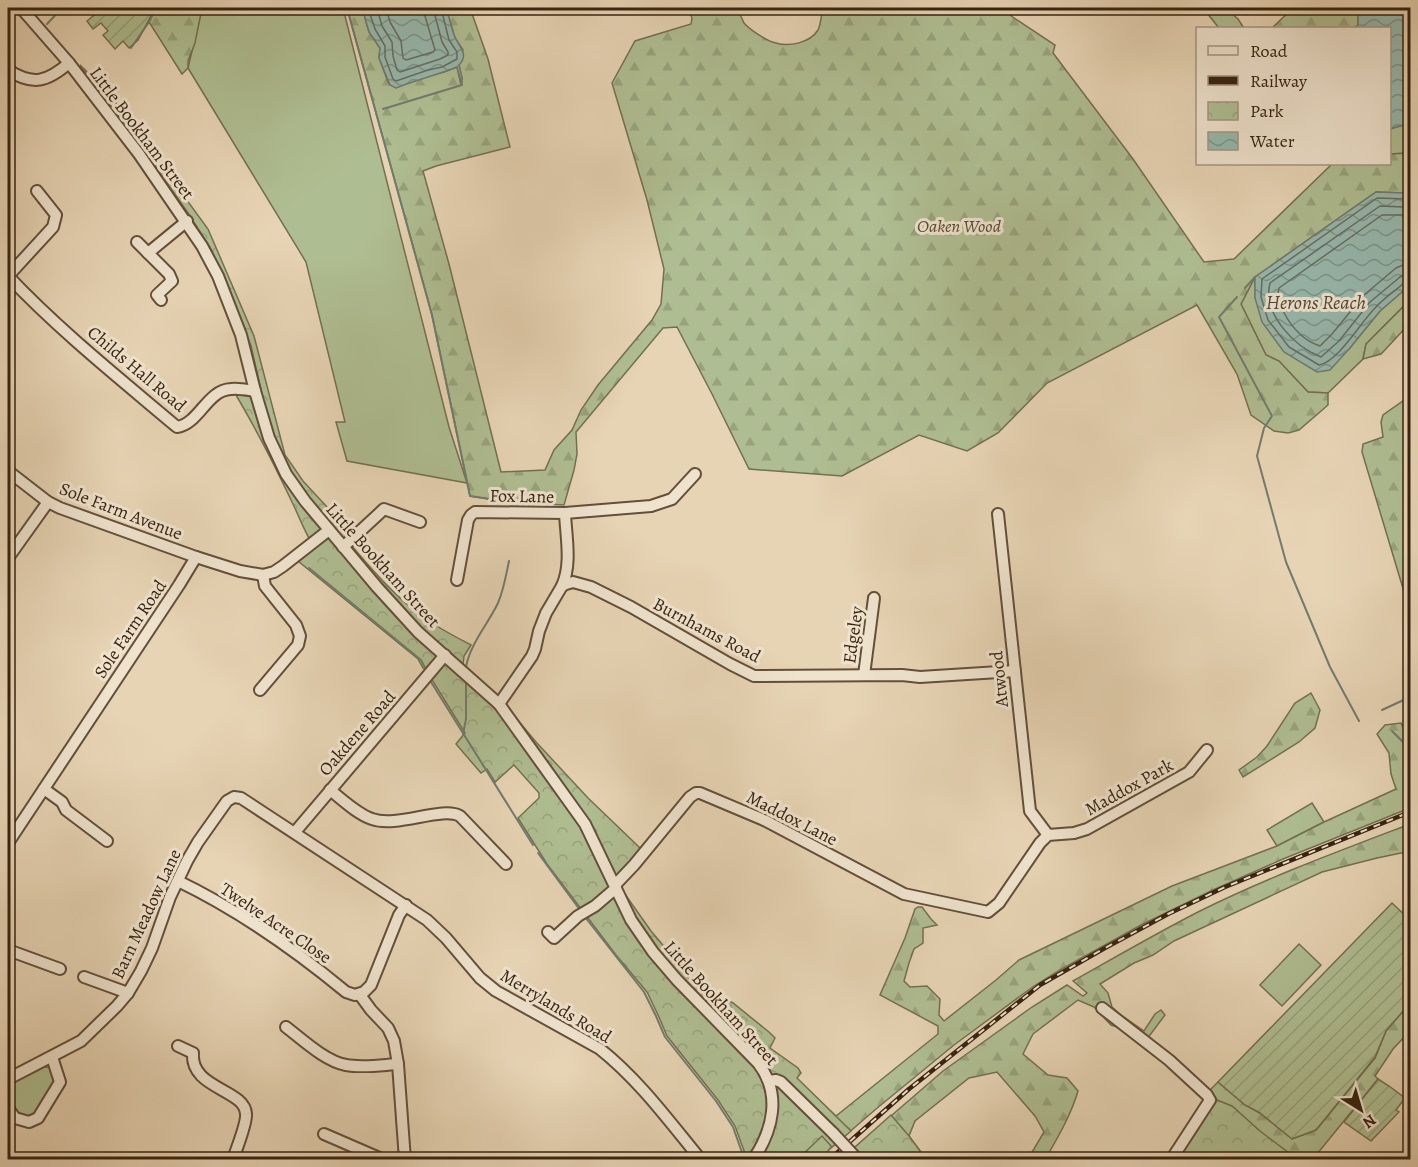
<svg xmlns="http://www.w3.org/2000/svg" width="1418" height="1167" font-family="Alegreya,serif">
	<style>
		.grass { fill: #afbe92; stroke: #737052; stroke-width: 1.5 }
		.forest { fill: url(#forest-firs); stroke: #737052; stroke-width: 1.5 }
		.park { fill: url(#park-crowns); stroke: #737052; stroke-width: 1.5 }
		.garden { fill: url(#garden-furrows); stroke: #737052; stroke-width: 1.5 }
		.water { fill: url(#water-waves); stroke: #717c6f; stroke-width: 1.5 }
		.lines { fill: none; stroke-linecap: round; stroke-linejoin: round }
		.shore { stroke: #676e5f; stroke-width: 1.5 }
		.stream { stroke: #717c6f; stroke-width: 2 }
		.minor-casing { stroke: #634f3a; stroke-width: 14 }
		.minor { stroke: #efe3ce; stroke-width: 10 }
		.rail-casing { stroke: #372311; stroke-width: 4.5 }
		.rail { stroke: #efe3ce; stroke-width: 2; stroke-dasharray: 7; stroke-linecap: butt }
		.minor-bridge-casing { stroke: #634f3a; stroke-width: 14; stroke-linecap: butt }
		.minor-bridge { stroke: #efe3ce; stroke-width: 10 }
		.labels { text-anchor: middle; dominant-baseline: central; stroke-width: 6; stroke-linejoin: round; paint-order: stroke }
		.street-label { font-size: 18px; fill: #372311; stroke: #efe3ce }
		.park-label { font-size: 18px; font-style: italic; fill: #554a31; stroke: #efe3ce }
		.water-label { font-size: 20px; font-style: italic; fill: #4f4838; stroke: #efe3ce }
	</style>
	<defs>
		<pattern id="forest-firs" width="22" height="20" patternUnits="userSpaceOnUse" patternTransform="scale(1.5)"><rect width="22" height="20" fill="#afbe92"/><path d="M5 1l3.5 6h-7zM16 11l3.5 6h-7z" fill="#97a37d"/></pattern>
		<pattern id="park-crowns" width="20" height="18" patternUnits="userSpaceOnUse" patternTransform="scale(1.5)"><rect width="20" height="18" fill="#afbe92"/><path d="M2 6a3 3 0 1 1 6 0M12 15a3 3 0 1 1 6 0" fill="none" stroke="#97a37d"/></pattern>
		<pattern id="garden-furrows" width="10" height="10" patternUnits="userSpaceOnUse" patternTransform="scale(1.5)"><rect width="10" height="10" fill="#afbe92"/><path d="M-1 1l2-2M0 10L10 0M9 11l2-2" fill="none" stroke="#97a37d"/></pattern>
		<pattern id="water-waves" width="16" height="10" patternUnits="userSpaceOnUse" patternTransform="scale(1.5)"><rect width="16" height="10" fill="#97b8ad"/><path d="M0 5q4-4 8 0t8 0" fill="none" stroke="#7c958b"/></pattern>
	</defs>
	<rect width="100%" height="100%" fill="#e7d4b4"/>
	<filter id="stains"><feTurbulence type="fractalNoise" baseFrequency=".00333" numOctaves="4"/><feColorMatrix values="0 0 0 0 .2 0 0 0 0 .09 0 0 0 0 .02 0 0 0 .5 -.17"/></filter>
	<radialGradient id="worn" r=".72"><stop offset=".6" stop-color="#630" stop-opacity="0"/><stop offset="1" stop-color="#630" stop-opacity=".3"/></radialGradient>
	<g class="grass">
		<polygon points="202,8 343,8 449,427 467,483 347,461 336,422 345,422 306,262 188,68"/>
		<polygon points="1410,123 1410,153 1390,154 1390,129"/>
		<polygon points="1255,277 1255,298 1349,349 1380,311 1410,285 1410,303 1405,305 1366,344 1363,359 1328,393 1308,392 1279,361 1266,355 1241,304"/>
		<polygon points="1312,803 1324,822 1277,846 1267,830"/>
		<polygon points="1299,944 1321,965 1282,1006 1260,985"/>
		<polygon points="44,1067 52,1068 56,1082 33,1117 19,1116 8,1099 8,1085"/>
	</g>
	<g class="forest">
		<polygon points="156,8 202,8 195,43 188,61 188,68 182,74 149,22"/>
		<path d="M347,8H364L365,18L369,32L380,48L379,58L388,82L390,85L444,72L457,67L461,85L462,78L459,65L463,50L455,38L446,8H470L488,59L510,147L436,166L423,171L449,264L501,472L545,470L554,450L572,430L581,410L598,385L652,320L661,304L664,269L647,200L612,83L635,41L691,24L692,18L688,8H739L738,10C740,14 742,19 744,23C750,30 767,41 776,43C789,47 810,43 818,30C821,24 821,15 823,8H1000L1017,20L1055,45L1053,53L1133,159L1204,262L1234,259L1332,164H1390V154L1410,153V183H1408L1405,193L1376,192L1255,277L1241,304L1266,355L1279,361L1308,392L1328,393V405L1299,430L1288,433L1274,431L1251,415L1237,374L1197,305L1047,383L998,433L967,451L919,435L842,476L749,469L712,394L677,327L663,328L576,432L577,454L574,470L564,505L509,502L470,496L432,315Z"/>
		<polygon points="1200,8 1225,8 1238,19 1244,28 1219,28 1206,12"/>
		<polygon points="1293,8 1358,8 1358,25 1354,28 1272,28"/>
		<polygon points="1410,303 1410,323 1381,354 1363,359 1366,344 1405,305"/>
		<polygon points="1410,396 1410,592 1405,595 1362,452 1363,444 1383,437 1381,422 1383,415"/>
		<polygon points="1311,693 1320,710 1315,728 1299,742 1243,777 1239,770 1257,757 1267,746 1295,703"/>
		<polygon points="1401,723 1410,743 1410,808 1283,859 1213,890 1141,925 1060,970 1034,986 954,1045 876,1109 832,1147 820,1159 760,1160 796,1078 836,1116 938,1034 938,1026 880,995 905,938 915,909 918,907 922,907 931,919 937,925 923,928 923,943 914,949 909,963 904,981 910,987 927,986 940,999 939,1015 944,1021 996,980 1019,960 1172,886 1277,846 1324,822 1396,789 1391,774 1389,753 1377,734 1385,725"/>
		<path d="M1410,824V853H1401L1377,858L1322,872L1174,941L1153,955L1134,963L1100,984L1108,993L1112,1007L1121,1015L1144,1031L1155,1014L1161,1010L1165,1015L1147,1039L1126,1023L1117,1027L1111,1025L1094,1007L1078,1000L1033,1034L1023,1054L1048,1075L1067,1078L1078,1091C1071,1115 1058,1137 1046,1158L1047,1159H1028L1044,1132L1035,1116L997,1072L969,1078L915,1121L909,1136L926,1159H866L854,1148L943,1071L1032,1007L1067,985L1083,996L1087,993L1073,981C1114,958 1155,934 1198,912C1266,878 1339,851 1410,824Z"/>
		<polygon points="1410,1003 1410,1031 1393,1049 1375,1076 1378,1079 1313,1159 1176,1160 1217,1100 1210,1090 1218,1082 1245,1105 1260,1113 1292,1139 1316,1130 1375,1058 1386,1031"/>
	</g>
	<g class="park">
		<path d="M80,65L108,92L208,229L254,336L285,455L303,481L351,533L347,540C370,568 396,598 426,619C440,629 456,637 471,645L464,656L463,665L495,693L536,742L588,798L639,847L647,857L622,886V890L651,931L677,962L681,971L692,981L733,1003L769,1032L775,1038L770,1048L798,1068L801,1073L797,1078L851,1131L832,1147L822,1136L798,1159H747L735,1126L718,1100L667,1036L659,1017L647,992L616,955L547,864L518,818L539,798V793L514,765L495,782L487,769L481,773L456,744L465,733L426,670L423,668L418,659L298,561L315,548C305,534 300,518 292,502C275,466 256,429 236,395L248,396L261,390L251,346L232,297L211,249L188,213L138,142Z"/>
		<polygon points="1212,1094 1217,1100 1232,1106 1260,1131 1297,1159 1163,1160"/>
		<polygon points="891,1115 909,1136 926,1159 866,1159 854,1148"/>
	</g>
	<g class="garden">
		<polygon points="97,8 147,8 152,14 138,40 129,48 123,41 115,49 103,35 108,31 101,23 93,29 87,21 99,11"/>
		<polygon points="1392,903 1410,920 1410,1003 1386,1031 1375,1057 1316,1130 1292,1139 1260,1113 1245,1105 1218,1082"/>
		<polygon points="1378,1079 1389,1086 1405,1098 1396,1110 1399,1112 1371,1141 1344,1122"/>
	</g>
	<g class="water">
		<path d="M364,8H446C449,17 451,26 454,35C458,46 470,54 459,65L462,78V85L457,67C437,75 416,80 396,88L390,85L379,58L380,48L369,32L365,18Z"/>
		<polygon points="1358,8 1410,8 1410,123 1390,129 1390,28 1354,28 1358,25"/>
		<polygon points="1409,183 1410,183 1410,285 1380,311 1349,349 1330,370 1317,372 1284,352 1262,322 1255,298 1255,277 1376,192 1405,193"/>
	</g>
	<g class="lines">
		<g class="shore">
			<polyline points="370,8 371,17 375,29 385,46 385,57 393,79 396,81 428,70 442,67 457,59 457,52 449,40 441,8"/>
			<polyline points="377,8 382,26 392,42 393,56 397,70 400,72 440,59 448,55 448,52 442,42 433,8"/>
			<polyline points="386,8 390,22 401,41 403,58 406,60 433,52 435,50 425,16 424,8"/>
			<path d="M1410,195L1405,199L1377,198L1262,279L1261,297L1268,320L1289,347L1319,365C1338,362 1361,322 1375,308C1384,298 1395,291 1404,283L1410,281"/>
			<path d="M1410,205L1404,207L1380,206L1270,283C1262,314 1295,347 1321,357L1339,341L1370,302L1400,277L1405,274H1410"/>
			<path d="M1410,215H1382L1279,288C1275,302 1289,324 1300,334C1305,339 1314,344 1320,346L1332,334L1364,295L1396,268L1403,265H1410"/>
		</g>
		<g class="stream">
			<polyline points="347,8 432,315 470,496 509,502"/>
			<polyline points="47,24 62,8"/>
			<polyline points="131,48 149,22 156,8"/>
			<polyline points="383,109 462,85"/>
			<polyline points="1245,288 1255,277"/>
			<polyline points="1237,297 1219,317 1272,416 1264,428 1257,456 1286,562 1330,667 1359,721"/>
			<polyline points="309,568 421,660 425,668"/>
			<path d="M466,667C470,644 488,624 498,603C504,589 506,575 509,561"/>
			<polyline points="431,682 533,845"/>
			<polyline points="1382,710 1410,697"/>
			<polyline points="1392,731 1403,742 1410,756"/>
			<polyline points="463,734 466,719 466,683"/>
			<polyline points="538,853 580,910"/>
			<polyline points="585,917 644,992 656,1016 665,1037 716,1101 733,1127 744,1158"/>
		</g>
		<defs>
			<g id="minor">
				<path d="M21,8L69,63L139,154L202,246L218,276L241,335L255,391L269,438L286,474L305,501L377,587L418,632L499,704L585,824L631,920L653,952L677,980L758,1063C782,1094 773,1130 753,1160"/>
				<path d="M8,70C33,86 47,82 69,63"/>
				<polyline points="137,242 169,274 172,281 157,295 161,300"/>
				<polyline points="148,253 187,221"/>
				<path d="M8,276C59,330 119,378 177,427C199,424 207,390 231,389C239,388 248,390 255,391"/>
				<polyline points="8,276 53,227 56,215 37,191"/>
				<polyline points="8,471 48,502 60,508 196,557 240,571 263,575 274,572 283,566 329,530"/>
				<polyline points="565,513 651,506 672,499 695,474"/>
				<polyline points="998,514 1030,811 1048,835"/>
				<polyline points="343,547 384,509 420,522"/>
				<polyline points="8,558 48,502"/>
				<path d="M457,580L468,520L471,515L475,512L565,513C566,537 572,564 562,586"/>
				<polyline points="864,675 874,598"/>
				<polyline points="260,690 298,645 300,636 296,625 265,586 263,575"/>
				<polyline points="499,704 532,656 535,649 539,631 546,613 562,586 566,584 573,582 591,587 631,607 730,664 754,676 902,675 920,677 1015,671"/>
				<polyline points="44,789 62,802 66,810 107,841"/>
				<path d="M330,790C343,800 357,814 372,819C397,828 442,806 460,816L506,864"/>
				<polyline points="295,832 445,655"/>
				<polyline points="8,843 179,585 196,557"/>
				<path d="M178,881C238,910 294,949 346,992L355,995L364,992L371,985L399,915L406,905"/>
				<polyline points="615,885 634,865 690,797 696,793 700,793 764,820 904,894 988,912 999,903 1040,843 1048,835 1074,833 1087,829 1189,772 1207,750"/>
				<polyline points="548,932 554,938 578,916 595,906 616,888"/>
				<polyline points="8,950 60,969"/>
				<polyline points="84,977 128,993"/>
				<polyline points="360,995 371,1010 388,1028 394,1041 398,1064 405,1160"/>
				<polyline points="1102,1008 1169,1060 1207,1095 1210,1100 1171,1160"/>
				<path d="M286,1027C303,1040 325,1061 346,1065C363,1068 382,1065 398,1064"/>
				<path d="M178,1046L193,1053C190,1089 245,1089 246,1114C247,1124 236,1149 233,1160"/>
				<path d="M8,1079L81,1041L117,1006L128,993L141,971L152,948L170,897L187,861L198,842L227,801L234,797L241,798L427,920L446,938L480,978L496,991L600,1049C639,1080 669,1121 701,1160"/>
				<polyline points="769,1081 776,1080 781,1082 833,1133"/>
				<polyline points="8,1108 15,1118 29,1122 38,1118 60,1082 52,1057"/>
				<polyline points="324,1134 384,1160"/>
			</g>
		</defs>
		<use href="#minor" class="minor-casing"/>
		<use href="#minor" class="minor"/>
		<defs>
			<polyline id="rail" points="829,1160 909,1089 1040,985 1105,948 1168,914 1225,887 1410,812"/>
		</defs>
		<use href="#rail" class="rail-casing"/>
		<use href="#rail" class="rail"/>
		<defs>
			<polyline id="minor-bridge" points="833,1133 858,1160"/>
		</defs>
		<use href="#minor-bridge" class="minor-bridge-casing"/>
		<use href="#minor-bridge" class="minor-bridge"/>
	</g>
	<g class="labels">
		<g class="street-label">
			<text transform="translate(142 133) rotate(53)">Little Bookham Street</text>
			<text transform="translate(137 369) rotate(40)">Childs Hall Road</text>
			<text transform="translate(522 496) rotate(1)">Fox Lane</text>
			<text transform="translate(121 511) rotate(21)">Sole Farm Avenue</text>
			<text transform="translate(383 565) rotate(48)">Little Bookham Street</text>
			<text transform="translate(130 629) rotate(-56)">Sole Farm Road</text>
			<text transform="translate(707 630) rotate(28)">Burnhams Road</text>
			<text transform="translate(853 635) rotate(-82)">Edgeley</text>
			<text transform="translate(999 679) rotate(-96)">Atwood</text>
			<text transform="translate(357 733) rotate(-49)">Oakdene Road</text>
			<text transform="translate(1129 787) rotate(-29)">Maddox Park</text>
			<text transform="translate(792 818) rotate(27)">Maddox Lane</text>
			<text transform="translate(146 914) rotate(-65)">Barn Meadow Lane</text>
			<text transform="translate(276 923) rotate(34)">Twelve Acre Close</text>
			<text transform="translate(721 1003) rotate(48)">Little Bookham Street</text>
			<text transform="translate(556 1006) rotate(31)">Merrylands Road</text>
		</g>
		<g class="park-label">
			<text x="959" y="226">Oaken Wood</text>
		</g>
		<g class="water-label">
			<text x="1316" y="302">Herons Reach</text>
		</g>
	</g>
	<rect width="1418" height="1167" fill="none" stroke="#e7d4b4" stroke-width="30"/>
	<rect x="9" y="9" width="1400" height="1149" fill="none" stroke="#372311" stroke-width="3"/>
	<rect x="15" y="15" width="1388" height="1137" fill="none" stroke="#372311" stroke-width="1.5"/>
	<rect x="1196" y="27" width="195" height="138" fill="#efe3ce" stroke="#a59682" stroke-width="1.5"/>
	<rect x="1208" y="46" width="30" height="9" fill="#efe3ce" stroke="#a59682" stroke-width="1.5"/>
	<text x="1250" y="57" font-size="18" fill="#372311">Road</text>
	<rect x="1208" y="76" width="30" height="9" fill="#372311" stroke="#a59682" stroke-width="1.5"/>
	<text x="1250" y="87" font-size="18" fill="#372311">Railway</text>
	<rect x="1208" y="102" width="30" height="18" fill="url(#park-crowns)" stroke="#a59682" stroke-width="1.5"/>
	<text x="1250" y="117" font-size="18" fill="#372311">Park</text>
	<rect x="1208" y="132" width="30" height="18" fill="url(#water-waves)" stroke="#a59682" stroke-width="1.5"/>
	<text x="1250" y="147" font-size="18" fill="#372311">Water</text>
	<g transform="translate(1361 1110) rotate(143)" stroke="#efe3ce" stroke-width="4.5" paint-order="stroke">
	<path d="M0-4.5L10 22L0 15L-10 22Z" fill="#372311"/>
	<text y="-9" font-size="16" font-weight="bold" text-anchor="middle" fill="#372311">N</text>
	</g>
	<rect width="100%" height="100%" filter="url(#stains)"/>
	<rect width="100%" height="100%" fill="url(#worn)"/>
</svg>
